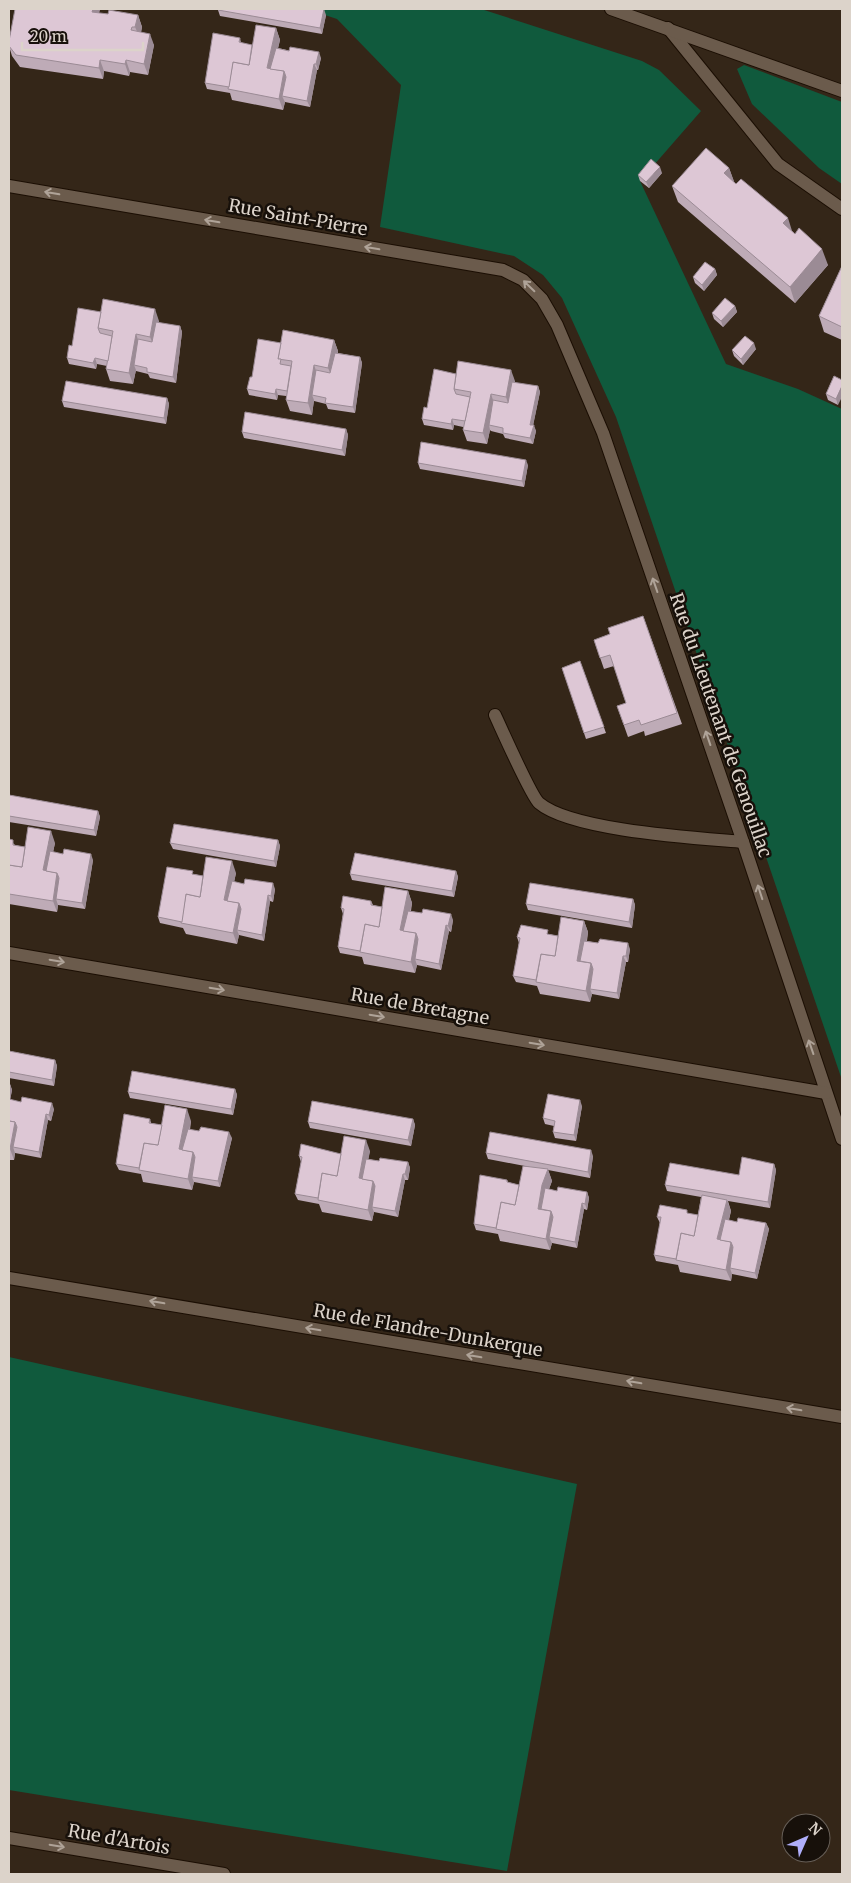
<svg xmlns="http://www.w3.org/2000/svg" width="851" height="1883" font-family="Merriweather,serif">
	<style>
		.green { fill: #105a3d }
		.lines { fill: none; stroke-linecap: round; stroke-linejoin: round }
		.lane-casing { stroke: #1b0e03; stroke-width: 14 }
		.street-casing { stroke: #1b0e03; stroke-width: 14 }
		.lane { stroke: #6b5b4c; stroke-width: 12 }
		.street { stroke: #6b5b4c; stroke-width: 12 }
		.wall { fill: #beabb7 }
		.shaded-wall { fill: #9b8b95 }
		.building { fill: #ddc7d5; stroke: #9b8b95 }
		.oneway { stroke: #afa398 }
		.labels { text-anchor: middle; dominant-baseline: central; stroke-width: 5; stroke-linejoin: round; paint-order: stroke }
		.street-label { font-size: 18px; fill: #dcd3ca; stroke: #17100a }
	</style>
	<rect width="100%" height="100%" fill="#342618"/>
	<g class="green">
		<polygon points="307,9 481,9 642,61 659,70 701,111 640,181 726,364 798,389 842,409 842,1080 616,417 562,298 543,275 514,256 380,227 401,85 337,19"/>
		<polygon points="744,65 842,102 842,184 819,168 752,104 737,69"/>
		<polygon points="9,1357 577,1484 507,1871 9,1790"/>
	</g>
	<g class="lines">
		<defs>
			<g id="lane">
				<polyline points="668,28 778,164 842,209"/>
				<path d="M495,715C502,730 531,796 539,803C572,831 698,838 743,842"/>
			</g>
			<g id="street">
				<polyline points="611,9 842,91"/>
				<polyline points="9,186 503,270 523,280 542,299 557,325 603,433 743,842 842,1139"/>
				<polyline points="9,953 826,1093"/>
				<polyline points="9,1278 842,1417"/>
				<polyline points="9,1838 224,1874"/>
			</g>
		</defs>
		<use href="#lane" class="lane-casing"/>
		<use href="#street" class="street-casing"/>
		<use href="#lane" class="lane"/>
		<use href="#street" class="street"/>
	</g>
	<g class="wall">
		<polygon points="29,9 100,9 99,13 108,14 138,15 142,27 141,32 154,45 148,75 130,72 129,76 104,71 103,79 20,67 12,56 9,46 9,41"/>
		<polygon points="218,10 326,15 322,34 220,16"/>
		<polygon points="276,28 280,40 278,48 321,58 318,70 317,70 310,107 285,102 283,110 232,100 230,93 207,89 205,83 240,38 241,43 252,45"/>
		<polygon points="729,168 734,182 793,232 828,265 795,303 678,202 672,186"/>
		<polygon points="662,173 649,188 640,181 638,175"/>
		<polygon points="842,266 842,340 824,332 819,316"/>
		<polygon points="715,269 717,275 704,291 695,283 693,277"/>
		<polygon points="735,306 737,312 723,327 714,319 712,313"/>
		<polygon points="101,312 159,321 159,323 180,326 182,332 176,383 150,378 148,374 136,371 136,370 133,384 110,381 106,369 107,366 97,364 96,369 69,364 67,358 72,346"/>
		<polygon points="334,340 338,351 338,353 360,357 362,363 355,413 328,409 326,404 314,401 314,400 312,415 290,411 286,400 286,396 278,395 277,400 249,395 247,389 252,377 281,343"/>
		<polygon points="756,349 743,365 734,356 732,350"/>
		<polygon points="456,374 515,381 515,383 538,386 540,392 533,425 536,431 533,444 505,438 503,434 491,431 490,430 487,444 467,441 463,430 463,427 454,425 453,430 424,425 422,419 427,408"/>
		<polygon points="834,376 838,405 828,400 826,394"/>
		<polygon points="167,398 169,404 166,424 64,407 62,401"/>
		<polygon points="346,429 348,435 345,456 244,438 242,432"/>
		<polygon points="418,463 528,465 524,487 420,469"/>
		<polygon points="643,616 682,724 645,736 644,731 628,737 617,706 626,703 614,666 604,669 594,640 610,634"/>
		<polygon points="580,661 606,733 586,739 562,668"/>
		<polygon points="9,795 98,811 100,817 96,836 9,822"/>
		<polygon points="9,839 15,845 25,847 55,843 53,852 93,860 85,909 58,905 57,912 9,904"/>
		<polygon points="278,840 280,846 276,867 173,849 170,843"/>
		<polygon points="456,871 458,877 454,897 352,880 350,874"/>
		<polygon points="236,873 234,882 275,889 273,902 270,901 264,941 239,935 237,944 186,934 183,928 160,923 158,917 194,874 203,876"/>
		<polygon points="408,891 412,903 411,911 453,920 451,932 449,931 441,970 417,965 415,973 364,964 362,957 340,953 338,947 343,914 341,908 371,901 373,905 382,907"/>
		<polygon points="633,899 635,905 632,928 528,910 526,904"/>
		<polygon points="584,921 588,932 587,941 630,949 628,962 626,962 619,999 592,994 590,1002 540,994 537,986 516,982 513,976 519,943 517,937 549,934 558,936"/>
		<polygon points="9,1051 55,1060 57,1066 54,1086 9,1078"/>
		<polygon points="9,1081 12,1090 10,1100 54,1109 51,1121 48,1120 41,1158 15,1153 14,1160 9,1160"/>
		<polygon points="235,1089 237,1095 233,1115 130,1098 128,1092"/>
		<polygon points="582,1106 576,1141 555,1138 553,1132 554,1126 545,1124 543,1118"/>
		<polygon points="150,1119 151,1123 162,1125 191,1121 190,1130 232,1138 220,1187 194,1182 192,1190 143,1182 141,1174 119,1170 116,1164"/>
		<polygon points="413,1119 415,1125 411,1146 310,1128 308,1122"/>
		<polygon points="370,1151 368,1159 379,1161 408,1162 410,1168 408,1180 405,1180 398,1217 374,1212 372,1221 322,1212 319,1204 298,1200 295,1194 301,1162 299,1156 341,1154"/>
		<polygon points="486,1153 593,1156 590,1178 548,1170 552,1181 549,1189 557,1191 587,1192 589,1198 587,1210 584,1209 577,1248 552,1243 550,1250 500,1241 498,1234 476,1230 474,1224 507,1180 508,1182 519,1185 530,1167 488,1159"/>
		<polygon points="774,1164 776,1170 770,1208 728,1201 731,1211 729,1220 737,1222 766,1223 769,1229 757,1279 732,1274 731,1281 680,1272 678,1265 656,1261 654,1255 660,1223 657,1217 689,1214 698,1215 701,1197 667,1191 665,1185 739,1175"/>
	</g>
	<g class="shaded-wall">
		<polygon points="93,9 100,9 96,23 92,12"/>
		<polygon points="324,9 326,15 322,34 320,28"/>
		<polygon points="138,15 142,27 140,38 135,27"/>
		<polygon points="276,28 280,40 272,74 267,68"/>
		<polygon points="150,34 154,45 148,75 144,64"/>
		<polygon points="319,52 321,58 318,70 316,64"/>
		<polygon points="100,60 104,71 103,79 99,68"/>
		<polygon points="126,60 130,72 129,76 125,64"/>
		<polygon points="314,64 317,70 310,107 307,101"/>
		<polygon points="284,71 288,83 282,96 285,102 283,110 279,99"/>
		<polygon points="660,167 662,173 649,188 646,182"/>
		<polygon points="729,168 735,184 724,173"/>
		<polygon points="788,218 793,234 783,223"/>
		<polygon points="822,249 828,265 795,303 790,287"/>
		<polygon points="715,269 717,275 704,291 702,285"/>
		<polygon points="735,306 737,312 723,327 721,321"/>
		<polygon points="155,309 159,321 155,348 150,337"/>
		<polygon points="180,326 182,332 176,383 173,377"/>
		<polygon points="136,334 140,345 134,365 136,370 133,384 129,373"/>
		<polygon points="334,340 338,351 333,379 328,368"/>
		<polygon points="754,343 756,349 743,365 741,359"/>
		<polygon points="360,357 362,363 355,413 353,407"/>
		<polygon points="95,358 97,364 96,369 93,363"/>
		<polygon points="314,365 318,376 312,395 314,400 312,415 308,403"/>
		<polygon points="511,370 515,381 510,409 506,397"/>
		<polygon points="538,386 540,392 532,431 530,425"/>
		<polygon points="842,386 842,397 838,405 836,399"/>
		<polygon points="276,389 278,395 277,400 275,394"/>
		<polygon points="491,394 495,406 489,425 490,430 487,444 483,433"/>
		<polygon points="167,398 169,404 166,424 164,418"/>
		<polygon points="452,419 454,425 453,430 451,424"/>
		<polygon points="534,425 536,431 533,444 530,438"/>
		<polygon points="346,429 348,435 345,456 342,450"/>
		<polygon points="526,460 528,465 524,487 522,481"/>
		<polygon points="98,811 100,817 96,836 94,830"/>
		<polygon points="51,831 55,843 48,876 43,870"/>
		<polygon points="278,840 280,846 276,867 274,861"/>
		<polygon points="91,854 93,860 85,909 82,903"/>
		<polygon points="232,861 236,873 229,906 224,900"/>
		<polygon points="456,871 458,877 454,897 452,891"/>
		<polygon points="57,873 61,884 56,899 58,905 57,912 53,901"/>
		<polygon points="273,883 275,889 273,902 271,896"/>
		<polygon points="408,891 412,903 405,936 400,930"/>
		<polygon points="268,895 270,901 264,941 262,935"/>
		<polygon points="633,899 635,905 632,928 629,922"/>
		<polygon points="239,903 243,915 237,930 239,935 237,944 233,933"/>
		<polygon points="451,914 453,920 451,932 448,926"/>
		<polygon points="584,921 588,932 582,967 577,961"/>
		<polygon points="446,925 449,931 441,970 439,964"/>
		<polygon points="416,933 420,945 415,959 417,965 415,973 411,962"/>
		<polygon points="628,943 630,949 628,962 626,956"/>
		<polygon points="623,956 626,962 619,999 617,993"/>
		<polygon points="591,963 595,975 590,989 592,994 590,1002 586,991"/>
		<polygon points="55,1060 57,1066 54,1086 52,1080"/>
		<polygon points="9,1081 12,1090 9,1106"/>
		<polygon points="235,1089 237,1095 233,1115 231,1109"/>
		<polygon points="580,1100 582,1106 576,1141 574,1135"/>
		<polygon points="52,1103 54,1109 51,1121 49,1115"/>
		<polygon points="187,1109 191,1121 184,1155 179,1149"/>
		<polygon points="46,1114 48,1120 41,1158 39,1152"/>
		<polygon points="413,1119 415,1125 411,1146 408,1140"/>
		<polygon points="15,1122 19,1133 13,1147 15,1153 14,1160 10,1149"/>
		<polygon points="229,1132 232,1138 220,1187 218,1181"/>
		<polygon points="366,1140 370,1151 364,1184 359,1178"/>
		<polygon points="591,1150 593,1156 590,1178 588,1172"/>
		<polygon points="193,1152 197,1163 192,1177 194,1182 192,1190 188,1179"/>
		<polygon points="408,1162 410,1168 408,1180 405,1174"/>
		<polygon points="774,1164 776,1170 770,1208 768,1202"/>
		<polygon points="548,1169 552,1181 546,1197 543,1215 538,1209 542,1185"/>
		<polygon points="403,1174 405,1180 398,1217 395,1211"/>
		<polygon points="373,1181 378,1192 372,1207 374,1212 372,1221 368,1210"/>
		<polygon points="587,1192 589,1198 587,1210 585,1204"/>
		<polygon points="727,1200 731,1211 722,1245 717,1239"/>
		<polygon points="582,1203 584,1209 577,1248 575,1242"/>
		<polygon points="551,1211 555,1223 549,1237 552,1243 550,1250 546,1239"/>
		<polygon points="766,1223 769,1229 757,1279 755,1273"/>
		<polygon points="731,1242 735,1253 730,1268 732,1274 731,1281 726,1270"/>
	</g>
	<g class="building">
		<polygon points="15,9 93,9 92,12 108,14 109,10 138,15 135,27 132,27 131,30 150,34 144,64 126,60 125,64 100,60 99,68 16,55 9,46 9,41"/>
		<polygon points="219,9 324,9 320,28 218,10"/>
		<polygon points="256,25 276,28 267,68 284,71 279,99 228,89 233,62 249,65"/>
		<polygon points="213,33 240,38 239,42 252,45 249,65 233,62 229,87 205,83"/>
		<polygon points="290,47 319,52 316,64 314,64 307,101 282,96 286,77 284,71 270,69 276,48 289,51"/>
		<polygon points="706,148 729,168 724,173 736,184 741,179 788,218 783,223 795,234 799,228 822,249 790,287 672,186"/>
		<polygon points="651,159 660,167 646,182 638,175"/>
		<polygon points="705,262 715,269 702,285 693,277"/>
		<polygon points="842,266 842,327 819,316"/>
		<polygon points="725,298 735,306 721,321 712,313"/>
		<polygon points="103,299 155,309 150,337 136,334 129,373 106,369 113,331 98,328"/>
		<polygon points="78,308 101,312 98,328 100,333 112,336 108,361 95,358 93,363 67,358 69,345 72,346"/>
		<polygon points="156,322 180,326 173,377 147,372 147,368 134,365 138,339 152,342"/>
		<polygon points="283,330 334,340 328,368 314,365 308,403 286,400 292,361 278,359"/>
		<polygon points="745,336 754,343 741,359 732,350"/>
		<polygon points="258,339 281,343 278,359 281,359 280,364 291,366 287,391 276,389 275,394 247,389 250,377 252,377"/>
		<polygon points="335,353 360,357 353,407 325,403 326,398 312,395 316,370 330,373"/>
		<polygon points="458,361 511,370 506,397 491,394 483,433 463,430 471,392 454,389"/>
		<polygon points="434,369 456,374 454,389 456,394 470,397 465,421 452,419 451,424 422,419 424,407 427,408"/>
		<polygon points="834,376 842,380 842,386 836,399 826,394"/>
		<polygon points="66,381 167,398 164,418 62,401"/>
		<polygon points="512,382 538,386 530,425 534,425 530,438 503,433 503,428 489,425 493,400 508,403"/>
		<polygon points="245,412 346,429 342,450 242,432"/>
		<polygon points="421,442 526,460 522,481 418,463"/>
		<polygon points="643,616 677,713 641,725 639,720 624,725 617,706 626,703 610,655 600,658 594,640 610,634 608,628"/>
		<polygon points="580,661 604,727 584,733 562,668"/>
		<polygon points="9,795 98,811 94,830 9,816"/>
		<polygon points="174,824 278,840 274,861 170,843"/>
		<polygon points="28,827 51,831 43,870 57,873 53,901 9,894 9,865 22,867"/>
		<polygon points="9,839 13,840 13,845 25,847 22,867 9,865"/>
		<polygon points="64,849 91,854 82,903 56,899 59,878 57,873 46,871 50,851 63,854"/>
		<polygon points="355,853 456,871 452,891 350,874"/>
		<polygon points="206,857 232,861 224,900 239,903 233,933 181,923 186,894 200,897"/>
		<polygon points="167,867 193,871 192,874 203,876 200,897 186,894 182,922 158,917"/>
		<polygon points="245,879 273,883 271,896 268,895 262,935 237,930 241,909 239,903 227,901 232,881 244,884"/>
		<polygon points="530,883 633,899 629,922 526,904"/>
		<polygon points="385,887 408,891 400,930 416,933 411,962 360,952 365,924 379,927"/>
		<polygon points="343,896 371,901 371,905 382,907 379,927 365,924 360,951 338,947 344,909 341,908"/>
		<polygon points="423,909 451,914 448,926 446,925 439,964 415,959 418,939 416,933 403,931 408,911 422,913"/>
		<polygon points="561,917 584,921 577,961 591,963 586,991 536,982 541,954 555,956"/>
		<polygon points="521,925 548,930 547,934 558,936 555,956 541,954 536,980 513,976 520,938 517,937"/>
		<polygon points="600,939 628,943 626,956 623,956 617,993 590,989 593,969 591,963 580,961 584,941 598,943"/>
		<polygon points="9,1051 55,1060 52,1080 9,1072"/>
		<polygon points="132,1071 235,1089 231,1109 128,1092"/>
		<polygon points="548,1094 580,1100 574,1135 553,1132 555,1121 543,1118"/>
		<polygon points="22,1097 52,1103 49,1115 46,1114 39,1152 13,1147 17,1127 15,1122 9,1121 9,1099 21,1102"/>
		<polygon points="312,1101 413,1119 408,1140 308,1122"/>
		<polygon points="165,1105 187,1109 179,1149 193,1152 188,1179 139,1170 144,1143 158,1145"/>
		<polygon points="124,1114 150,1119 149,1123 162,1125 158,1145 144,1143 139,1168 116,1164"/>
		<polygon points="9,1121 15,1122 10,1149 9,1149"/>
		<polygon points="201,1127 229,1132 218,1181 192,1177 195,1157 193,1152 182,1150 188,1129 199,1131"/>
		<polygon points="490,1132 591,1150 588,1172 486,1153"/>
		<polygon points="344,1136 366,1140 359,1178 373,1181 368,1210 318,1200 322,1173 337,1176"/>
		<polygon points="301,1144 341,1154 337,1176 322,1173 318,1198 295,1194 302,1157 299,1156"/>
		<polygon points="742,1157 774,1164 768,1202 665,1185 670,1163 739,1175"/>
		<polygon points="380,1158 408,1162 405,1174 403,1174 395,1211 372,1207 375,1186 373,1181 362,1179 366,1159 379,1161"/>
		<polygon points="523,1166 548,1169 542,1185 538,1209 551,1211 546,1239 496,1229 501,1202 515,1205"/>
		<polygon points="480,1175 507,1180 507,1182 519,1185 515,1205 501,1202 496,1228 474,1224"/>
		<polygon points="558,1187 587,1192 585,1204 582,1203 575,1242 549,1237 553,1217 551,1211 541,1209 545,1188 557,1191"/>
		<polygon points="702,1195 727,1200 717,1239 731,1242 726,1270 676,1260 681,1233 694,1236"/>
		<polygon points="660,1205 687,1210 687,1213 698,1215 694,1236 681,1233 676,1259 654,1255 661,1217 657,1217"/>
		<polygon points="738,1218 766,1223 755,1273 730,1268 733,1247 731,1242 720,1240 725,1219 737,1222"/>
	</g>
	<defs><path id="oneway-shaft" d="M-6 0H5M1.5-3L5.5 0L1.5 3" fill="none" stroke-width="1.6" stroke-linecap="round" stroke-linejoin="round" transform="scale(1.25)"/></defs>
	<g class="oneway">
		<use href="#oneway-shaft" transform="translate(52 193) rotate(-170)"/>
		<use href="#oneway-shaft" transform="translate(212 221) rotate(-170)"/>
		<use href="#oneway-shaft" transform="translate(372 248) rotate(-170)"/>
		<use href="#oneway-shaft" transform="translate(529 286) rotate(-136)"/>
		<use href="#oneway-shaft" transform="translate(655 585) rotate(-109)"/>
		<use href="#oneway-shaft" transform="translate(708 738) rotate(-109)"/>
		<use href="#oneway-shaft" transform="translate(760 892) rotate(-108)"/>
		<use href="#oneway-shaft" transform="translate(57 961) rotate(10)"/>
		<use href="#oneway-shaft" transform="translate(217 989) rotate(10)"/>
		<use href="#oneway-shaft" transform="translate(377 1016) rotate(10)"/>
		<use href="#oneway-shaft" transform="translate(537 1044) rotate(10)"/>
		<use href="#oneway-shaft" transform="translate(811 1047) rotate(-109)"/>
		<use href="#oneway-shaft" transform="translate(157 1302) rotate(-170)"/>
		<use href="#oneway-shaft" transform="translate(313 1329) rotate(-170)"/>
		<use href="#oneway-shaft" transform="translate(474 1356) rotate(-170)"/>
		<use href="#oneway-shaft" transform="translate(634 1382) rotate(-170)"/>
		<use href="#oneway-shaft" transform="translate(794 1409) rotate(-170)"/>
		<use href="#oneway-shaft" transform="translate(57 1846) rotate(10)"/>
	</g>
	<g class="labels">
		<g class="street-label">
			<text transform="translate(298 217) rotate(10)">Rue Saint-Pierre</text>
			<text transform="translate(721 725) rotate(71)">Rue du Lieutenant de Genouillac</text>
			<text transform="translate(420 1006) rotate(10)">Rue de Bretagne</text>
			<text transform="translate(428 1330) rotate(10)">Rue de Flandre-Dunkerque</text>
			<text transform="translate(119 1839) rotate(10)">Rue d'Artois</text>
		</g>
	</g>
	<rect width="851" height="1883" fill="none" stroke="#dcd3ca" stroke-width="20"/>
	<g transform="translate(806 1838) rotate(45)"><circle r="24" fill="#17100a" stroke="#665e57"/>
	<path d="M0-4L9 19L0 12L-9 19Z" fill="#afaefa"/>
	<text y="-8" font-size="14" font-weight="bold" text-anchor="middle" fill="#dcd3ca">N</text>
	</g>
	<path d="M22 42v8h121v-8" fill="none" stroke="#dcd3ca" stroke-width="2.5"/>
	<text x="30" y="42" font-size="15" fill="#dcd3ca" stroke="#17100a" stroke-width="4" paint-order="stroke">20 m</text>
</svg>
